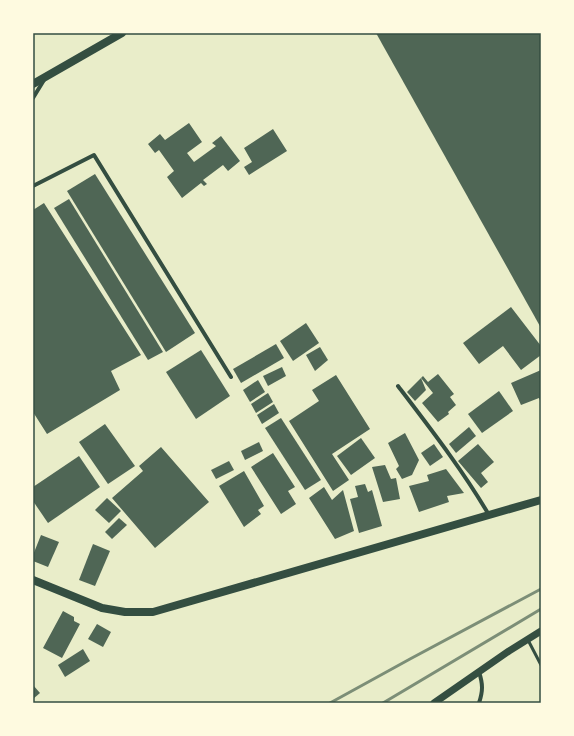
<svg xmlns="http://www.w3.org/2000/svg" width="574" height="736" font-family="'Noto Sans',sans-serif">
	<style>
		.building { fill: #4f6655 }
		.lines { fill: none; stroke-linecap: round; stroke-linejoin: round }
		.service { stroke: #344e41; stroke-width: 3 }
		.minor { stroke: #344e41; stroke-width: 4 }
		.tertiary { stroke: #344e41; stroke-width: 7 }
		.secondary { stroke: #344e41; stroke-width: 8 }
		.rail { stroke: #7c8e77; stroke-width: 3 }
		.neatline { fill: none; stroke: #344e41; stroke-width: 1.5 }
	</style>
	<rect width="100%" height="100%" fill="#e9edc9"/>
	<g class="building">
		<polygon points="376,33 541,33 541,328"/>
		<polygon points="189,123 202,142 187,153 194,162 216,146 212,143 221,136 240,161 228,171 223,165 203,180 207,184 204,186 201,183 182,198 167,177 174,171 159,150 155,153 148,144 160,134 165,140"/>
		<polygon points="273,129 287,151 249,175 244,167 252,162 244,148"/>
		<polygon points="95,174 195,333 166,352 67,191"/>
		<polygon points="69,199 163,352 148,360 54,208"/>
		<polygon points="44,203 141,355 111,371 120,390 47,434 33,412 33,210"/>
		<polygon points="511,307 541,346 541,355 521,370 503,346 479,364 463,343"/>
		<polygon points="306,323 319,343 293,361 280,341"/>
		<polygon points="276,344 284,358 241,383 233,369"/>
		<polygon points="320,347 328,360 315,371 306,355"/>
		<polygon points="201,350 230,396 196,419 166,372"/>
		<polygon points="282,367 286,376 268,386 263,376"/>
		<polygon points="541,370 541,403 539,398 521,405 511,383"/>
		<polygon points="438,374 454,394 450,397 456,405 448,412 449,414 438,422 422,403 433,393 421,378 423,376 428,382"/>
		<polygon points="336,375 370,429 332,454 349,480 333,491 289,421 319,401 312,390"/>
		<polygon points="421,378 426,390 415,401 407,392"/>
		<polygon points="258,380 265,392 250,402 243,390"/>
		<polygon points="499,391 513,411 482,433 468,414"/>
		<polygon points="268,393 273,402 256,413 251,404"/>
		<polygon points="274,404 279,413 262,424 257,415"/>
		<polygon points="281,418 321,480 305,490 265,428"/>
		<polygon points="105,424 135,466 108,484 79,442"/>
		<polygon points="469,427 476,436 456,453 449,444"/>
		<polygon points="405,433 419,460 412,475 402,479 396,469 399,466 388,443"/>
		<polygon points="361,438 375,458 351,475 337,456"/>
		<polygon points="259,442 263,451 245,460 241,451"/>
		<polygon points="434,444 443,457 430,466 421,453"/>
		<polygon points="478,444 494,462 481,473 488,482 481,488 458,461"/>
		<polygon points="161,447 209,502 155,548 112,498 143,471 139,466"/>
		<polygon points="273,453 295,487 288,491 296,504 281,514 251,467"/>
		<polygon points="79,456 100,487 48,523 33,501 33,487"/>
		<polygon points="229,461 234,470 216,479 211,470"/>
		<polygon points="385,465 391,479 396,478 400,499 383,502 372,467"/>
		<polygon points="446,469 464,493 447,496 449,502 419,512 409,486 429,481 427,475"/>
		<polygon points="244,471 264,506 258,510 261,514 244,527 219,486"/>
		<polygon points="365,484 368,492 372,490 382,526 359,533 350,499 358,497 355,486"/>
		<polygon points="324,487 332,500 343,490 354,531 335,539 309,498"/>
		<polygon points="107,498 121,511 109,523 95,510"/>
		<polygon points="119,518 127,525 112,539 105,532"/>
		<polygon points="41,535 59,542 48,567 33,561 33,555"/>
		<polygon points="93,544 110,551 95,586 79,580"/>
		<polygon points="63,611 74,617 74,621 80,624 62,658 43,648"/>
		<polygon points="97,624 111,632 103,647 88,639"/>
		<polygon points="83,649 90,661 65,677 58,665"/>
		<polygon points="33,685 40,693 33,699"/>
	</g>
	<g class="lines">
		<polyline class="service" points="528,640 541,665"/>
		<g class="minor">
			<polyline points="33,98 44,80"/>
			<polyline points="33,186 94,155 231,377"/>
			<path d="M398,386C430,428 462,469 489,515"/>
			<path d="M479,672C483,684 483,691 479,703"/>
		</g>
		<polyline class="tertiary" points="434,703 509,651 541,631"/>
		<g class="secondary">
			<polyline points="33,84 122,33"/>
			<polyline points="33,580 102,608 125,612 153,612 541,500"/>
		</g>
		<g class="rail">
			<polyline points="330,703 410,659 541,589"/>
			<polyline points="383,703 541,609"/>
		</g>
	</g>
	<rect width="574" height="736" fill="none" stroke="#fefae0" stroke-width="68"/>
	<rect x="34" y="34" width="506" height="668" class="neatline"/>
</svg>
